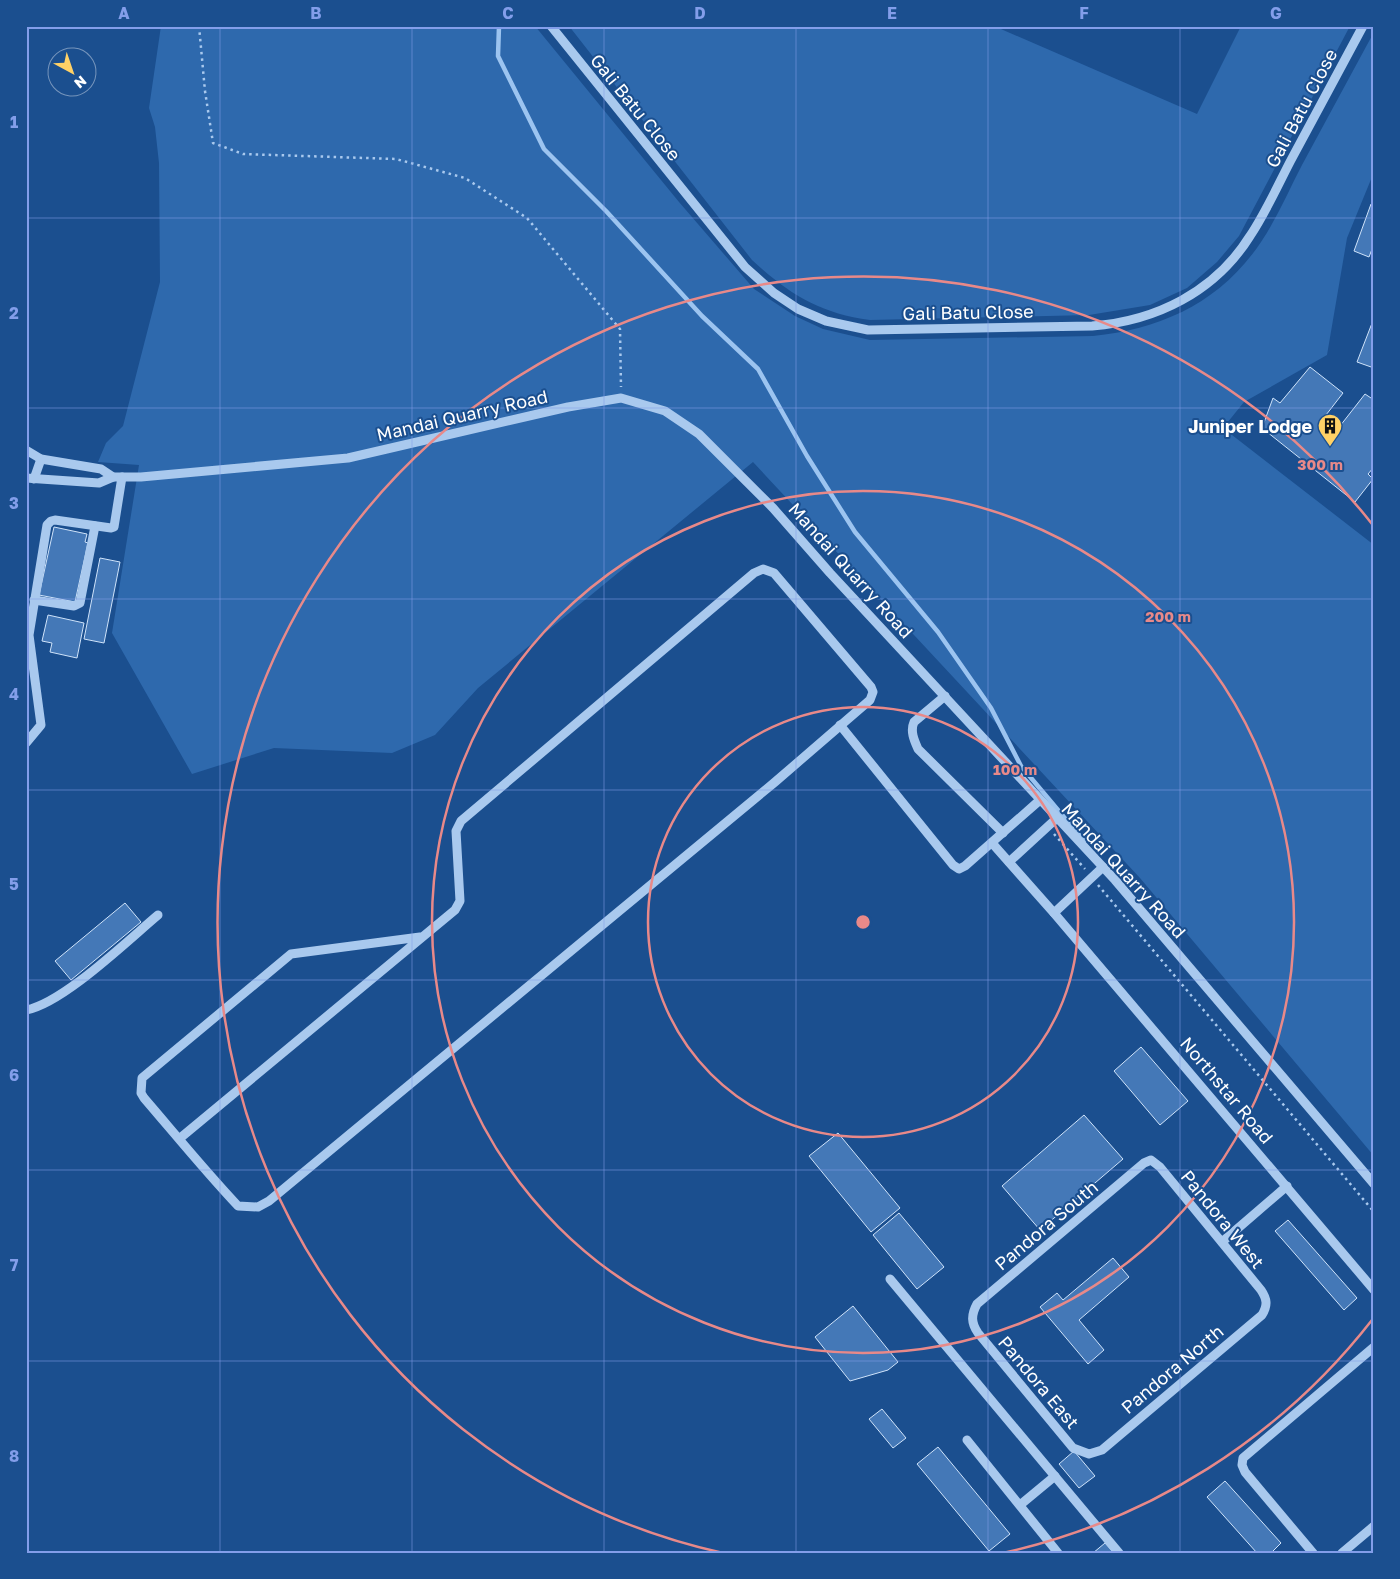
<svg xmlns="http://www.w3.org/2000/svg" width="1400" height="1579" font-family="'Golos Text',sans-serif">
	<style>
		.green { fill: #2e69ad }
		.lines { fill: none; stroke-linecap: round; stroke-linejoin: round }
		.stream { stroke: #9cc4f0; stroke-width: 4.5 }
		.building { fill: #4478b7; stroke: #cfe3fa }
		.path { stroke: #a9c9ee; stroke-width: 2.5; stroke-dasharray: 2.5 4; stroke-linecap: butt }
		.minor { stroke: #a9c9ee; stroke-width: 9 }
		.grid { fill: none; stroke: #839eea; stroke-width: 1; stroke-opacity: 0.55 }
		.ring { fill: none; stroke: #e88989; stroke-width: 2.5 }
		.labels { text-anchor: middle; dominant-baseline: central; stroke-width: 4; stroke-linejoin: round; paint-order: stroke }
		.street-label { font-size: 18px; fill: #fff; stroke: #1b4f8f }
		.poi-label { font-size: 18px; font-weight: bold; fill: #fff; stroke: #1b4f8f; text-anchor: end }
		.centre { fill: #e88989; stroke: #1b4f8f; stroke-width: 2.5 }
		.ring-label { font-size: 15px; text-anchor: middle; font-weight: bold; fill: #e88989; stroke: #1b4f8f; stroke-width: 4; stroke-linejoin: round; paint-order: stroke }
		.neatline { fill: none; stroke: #839eea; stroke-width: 2 }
		.grid-label { font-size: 16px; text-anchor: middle; font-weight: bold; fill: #839eea }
	</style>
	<rect width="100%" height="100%" fill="#1b4f8f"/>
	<g class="green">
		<path d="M161,26H535L679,202L754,289L795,316L823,329L870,340L1093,336C1162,329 1221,302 1261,242C1277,218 1289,190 1302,165C1326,121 1350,76 1374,32V172L1347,238L1327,355L1244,402L1223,428L1374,545V1156L1140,878L753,462L478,688L435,735L392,753L274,748L192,774L112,633L139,465L98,462L106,443L123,426L160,282L159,163L155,127L149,108Z"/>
		<path d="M569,26H994L1197,114L1241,26H1350L1239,236L1217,262L1187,288L1150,305L1089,315L870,320C819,313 789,294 752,260Z"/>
	</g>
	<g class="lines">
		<polyline class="stream" points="499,26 498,56 544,149 606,211 702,316 758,369 807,456 855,532 938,632 991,708 1021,766 1084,841"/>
	</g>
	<g class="building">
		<polygon points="1371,204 1374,205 1374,244 1369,257 1354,251"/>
		<polygon points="1374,318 1374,368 1357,362"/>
		<polygon points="1310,367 1343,393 1326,415 1340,426 1365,394 1374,400 1374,467 1368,474 1373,479 1355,502 1262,428 1273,398 1280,403"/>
		<polygon points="54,527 87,534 85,542 88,543 75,602 39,595"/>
		<polygon points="100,558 120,562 104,643 84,639"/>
		<polygon points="48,615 84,623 77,658 50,652 52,643 42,641"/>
		<polygon points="125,903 141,922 71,980 55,961"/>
		<polygon points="1141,1047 1188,1101 1160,1125 1114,1071"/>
		<polygon points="1084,1115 1123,1159 1040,1230 1002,1186"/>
		<polygon points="838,1133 900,1208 871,1232 809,1156"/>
		<polygon points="899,1213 944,1267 917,1289 873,1235"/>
		<polygon points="1288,1220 1357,1298 1344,1310 1275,1231"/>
		<polygon points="1113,1258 1129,1277 1079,1320 1104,1350 1088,1364 1040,1307 1057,1293 1063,1300"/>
		<polygon points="853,1306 898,1362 888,1370 850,1381 815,1337"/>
		<polygon points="882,1409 906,1438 893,1448 869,1419"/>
		<polygon points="938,1447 1010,1534 989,1551 917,1464"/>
		<polygon points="1074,1451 1095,1476 1079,1488 1059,1464"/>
		<polygon points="1225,1481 1281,1543 1271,1553 1257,1553 1207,1497"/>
		<polygon points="1105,1543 1114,1553 1093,1553"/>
	</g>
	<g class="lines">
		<g class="path">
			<polyline points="199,26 205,91 213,143 243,154 396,159 465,178 527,218 620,329 621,387"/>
			<polyline points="1054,834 1085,869"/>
			<polyline points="1098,885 1374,1212"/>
		</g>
		<g class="minor">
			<path d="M551,26L745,267L774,293L798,309L826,321L868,330L1092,326C1156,321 1215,292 1250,236C1266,212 1278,185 1291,160C1315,115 1339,71 1363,26"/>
			<polyline points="26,450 41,459 101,469 113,477 141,477 348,458 568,407 621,398 665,411 699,434 773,508 830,573 1115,880 1374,1184"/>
			<polyline points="26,478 99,483 113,477"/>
			<polyline points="34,479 41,459"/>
			<polyline points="34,600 74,606 80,603 95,526"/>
			<path d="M945,696L914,722C910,731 914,740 918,749L1003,833"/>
			<polyline points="840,725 953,865 959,869 965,866 1040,800"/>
			<polyline points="26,743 41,725 29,635 47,525 51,521 55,520 111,528 114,527 122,477"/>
			<polyline points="992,843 1054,913 1374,1290"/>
			<polyline points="1009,862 1057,818"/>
			<polyline points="1054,913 1103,867"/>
			<path d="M26,1010C63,1003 127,941 158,915"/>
			<path d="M179,1139L455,910L460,901L456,831L461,821L754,573L763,569L774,573L871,687L873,692L870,700L775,782L269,1201L258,1207L238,1206C205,1171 175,1134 144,1098L141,1093L142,1078L291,954L420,937"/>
			<path d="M1151,1160L1160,1167L1261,1290C1267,1299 1268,1305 1262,1315L1102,1450L1089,1454L1073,1448L978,1333C971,1323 971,1315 977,1304L1144,1163Z"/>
			<polyline points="1222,1242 1287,1186"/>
			<polyline points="890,1279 1119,1553"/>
			<polyline points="967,1440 1058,1553"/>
			<polyline points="1020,1505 1055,1476"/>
			<polyline points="1313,1553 1245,1472 1242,1465 1243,1458 1374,1347"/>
			<polyline points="1342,1553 1374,1526"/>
		</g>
	</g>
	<path class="grid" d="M220,26V1553M412,26V1553M604,26V1553M796,26V1553M988,26V1553M1180,26V1553M26,218H1374M26,408H1374M26,599H1374M26,790H1374M26,980H1374M26,1170H1374M26,1361H1374"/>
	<g class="ring">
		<circle cx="863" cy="922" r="215"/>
		<circle cx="863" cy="922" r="431"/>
		<path d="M1372 1320A646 646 0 0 1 1003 1553M723 1553A646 646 0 1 1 1372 524"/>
	</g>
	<defs>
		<symbol id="building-pin" viewBox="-11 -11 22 30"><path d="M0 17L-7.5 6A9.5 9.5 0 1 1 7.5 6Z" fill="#ffd166" stroke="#1b4f8f"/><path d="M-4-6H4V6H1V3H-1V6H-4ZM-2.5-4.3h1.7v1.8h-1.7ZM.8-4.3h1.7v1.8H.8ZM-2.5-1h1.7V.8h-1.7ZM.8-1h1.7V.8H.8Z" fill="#111"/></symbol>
	</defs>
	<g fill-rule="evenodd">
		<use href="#building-pin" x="1316" y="412" width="28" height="38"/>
	</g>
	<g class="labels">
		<g class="street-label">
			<text transform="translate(636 107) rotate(51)">Gali Batu Close</text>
			<text transform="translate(1301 108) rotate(-62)">Gali Batu Close</text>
			<text transform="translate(968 312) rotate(-1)">Gali Batu Close</text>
			<text transform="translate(462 415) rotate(-13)">Mandai Quarry Road</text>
			<text transform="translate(851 570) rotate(48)">Mandai Quarry Road</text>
			<text transform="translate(1124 870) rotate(48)">Mandai Quarry Road</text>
			<text transform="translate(1227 1090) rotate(50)">Northstar Road</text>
			<text transform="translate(1223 1219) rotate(51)">Pandora West</text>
			<text transform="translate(1046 1225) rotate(-40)">Pandora South</text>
			<text transform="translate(1172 1369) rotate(-40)">Pandora North</text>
			<text transform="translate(1039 1382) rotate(50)">Pandora East</text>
		</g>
		<g class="poi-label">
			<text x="1312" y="426">Juniper Lodge</text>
		</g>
	</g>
	<circle cx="863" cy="922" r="8" class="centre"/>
	<g class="ring-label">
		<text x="1320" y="470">300 m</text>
		<text x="1168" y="622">200 m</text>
		<text x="1015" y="775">100 m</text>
	</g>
	<rect width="1400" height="1579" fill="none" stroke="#1b4f8f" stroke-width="55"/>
	<g transform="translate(72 72) rotate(140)"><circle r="24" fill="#1b4f8f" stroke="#7695bc"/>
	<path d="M0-4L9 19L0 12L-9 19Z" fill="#ffd166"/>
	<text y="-8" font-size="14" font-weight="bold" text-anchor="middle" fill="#ffffff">N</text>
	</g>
	<rect x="28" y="28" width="1344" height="1524" class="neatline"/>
	<g class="grid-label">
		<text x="124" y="19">A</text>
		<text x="316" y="19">B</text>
		<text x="508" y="19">C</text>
		<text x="700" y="19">D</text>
		<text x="892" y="19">E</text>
		<text x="1084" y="19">F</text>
		<text x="1276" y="19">G</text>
		<text x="14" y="128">1</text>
		<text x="14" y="319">2</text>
		<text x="14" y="509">3</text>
		<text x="14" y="700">4</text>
		<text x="14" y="890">5</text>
		<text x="14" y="1081">6</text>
		<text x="14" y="1271">7</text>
		<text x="14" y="1462">8</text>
	</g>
</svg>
